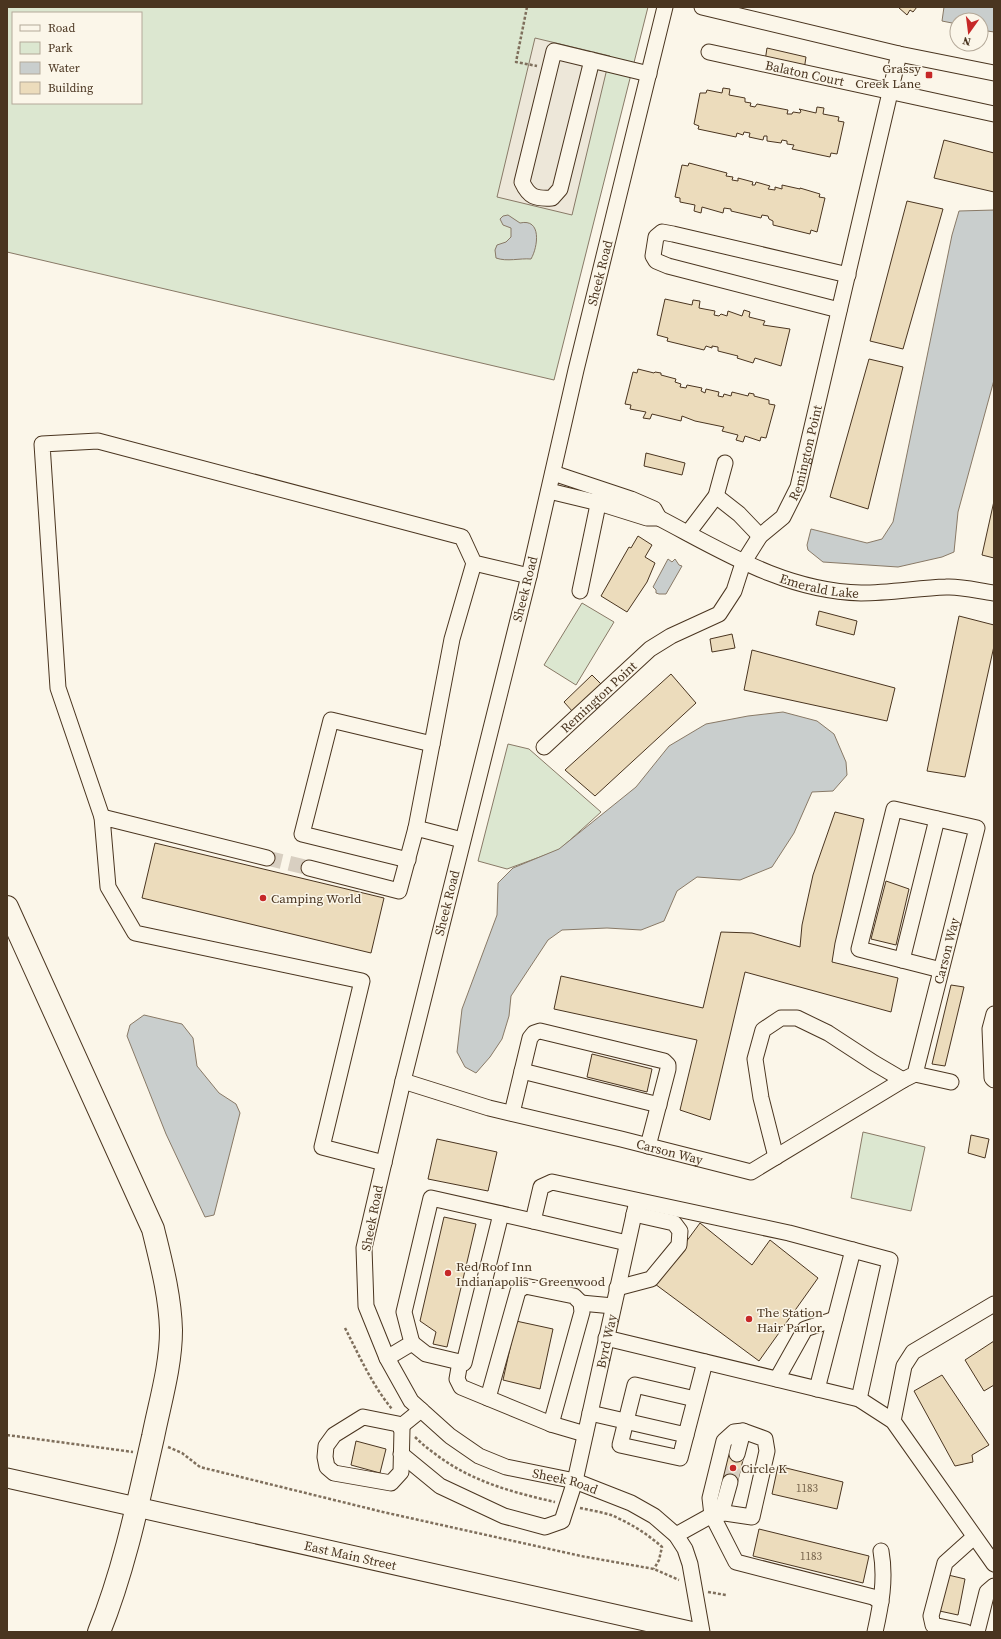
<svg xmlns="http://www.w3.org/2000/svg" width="1001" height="1639" font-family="'Source Serif 4',serif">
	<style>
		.green { fill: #dce7d0; stroke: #887966; fill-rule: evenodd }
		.parking { fill: #ede7d9; stroke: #887966 }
		.water { fill: #c9cecd; stroke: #887966 }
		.building { fill: #ecdcbc; stroke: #4a3520 }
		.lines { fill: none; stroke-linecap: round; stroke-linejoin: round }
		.minor-tunnel { stroke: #d8cfc1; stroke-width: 15; stroke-dasharray: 15 8; stroke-linecap: butt }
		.minor-casing { stroke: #4a3520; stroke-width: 17 }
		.major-casing { stroke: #4a3520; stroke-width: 21 }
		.highway-casing { stroke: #4a3520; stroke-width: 24 }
		.path { stroke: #7f6f5c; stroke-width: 2.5; stroke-dasharray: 3 2; stroke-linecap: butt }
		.minor { stroke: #fbf6e9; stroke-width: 15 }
		.major { stroke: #fbf6e9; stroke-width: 19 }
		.highway { stroke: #fbf6e9; stroke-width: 22 }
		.poi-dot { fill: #c62828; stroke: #fbf6e9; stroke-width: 1.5 }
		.labels { text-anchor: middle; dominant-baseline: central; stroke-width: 3; stroke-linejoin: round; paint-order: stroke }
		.number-label { font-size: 11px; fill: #725f47 }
		.poi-label { font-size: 13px; fill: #4a3520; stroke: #fbf6e9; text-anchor: start }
		.street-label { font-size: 13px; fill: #4a3520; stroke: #fbf6e9 }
	</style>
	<rect width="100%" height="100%" fill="#fbf6e9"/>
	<g class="green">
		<path d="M7,7H648L554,380L7,252ZM13,13H141V103H13Z"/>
		<polygon points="582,603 614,622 576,685 544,665"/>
		<polygon points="508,744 529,749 601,812 559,850 507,869 478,861"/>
		<polygon points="863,1132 925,1147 911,1211 851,1198"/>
	</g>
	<polygon class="parking" points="535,38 610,56 572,215 497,197"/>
	<g class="water">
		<polygon points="944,7 994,7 994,32 981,30 981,20 957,20 957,24 942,21"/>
		<polygon points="994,210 994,380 958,512 954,552 942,557 898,567 823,562 808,550 807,545 811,529 867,543 882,539 893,522 952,235 959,211"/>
		<path d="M508,215L520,223C542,218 538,247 531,259C520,258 507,262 496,258L495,250L497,245L506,242L511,237V228L503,225L500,219L503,216Z"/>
		<polygon points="668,559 672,562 675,559 679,565 682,566 666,594 659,594 656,593 656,590 653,587"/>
		<polygon points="783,712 817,721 834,734 846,762 847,775 833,791 812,792 794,833 772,867 740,880 697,877 677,891 664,921 641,930 607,928 562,930 548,940 511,996 509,1016 502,1039 490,1057 476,1073 465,1067 457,1052 462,1009 497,915 498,883 513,868 559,849 636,787 669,746 706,724 748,716"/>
		<polygon points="144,1015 182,1024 193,1038 197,1066 219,1093 236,1104 240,1113 214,1215 205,1217 166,1134 127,1036 130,1025"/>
	</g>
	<g class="building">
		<polygon points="898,7 917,7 913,12 910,10 907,15"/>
		<polygon points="767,48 806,57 804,70 765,61"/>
		<polygon points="723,88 730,89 729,95 745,98 745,102 751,103 750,106 755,107 757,104 788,110 787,114 792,114 793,112 800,113 801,111 799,109 816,113 817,107 824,108 823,114 839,117 838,121 844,122 837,154 831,153 830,157 792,149 794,145 787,144 787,141 782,140 781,143 767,141 767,136 764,136 763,140 749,137 750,133 744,132 743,135 737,133 736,137 698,129 699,126 694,124 700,93 706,93 707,90 722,93"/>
		<polygon points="944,140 994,153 994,192 934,178"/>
		<polygon points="689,163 727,173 726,176 733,177 732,180 738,181 738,178 753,182 752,185 755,185 756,182 770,186 768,189 775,190 775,187 782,189 782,185 800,189 800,188 820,194 819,197 825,198 817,232 811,230 810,234 773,225 773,221 769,219 768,216 762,215 761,218 731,211 731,209 724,208 723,213 702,207 701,213 694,211 695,205 680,202 680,198 675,197 682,165 688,166"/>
		<polygon points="907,201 943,209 903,349 870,341"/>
		<polygon points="665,299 692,305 693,300 700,301 699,308 715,311 714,315 719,316 721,314 727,316 728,311 742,316 744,310 750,312 749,317 765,321 763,325 790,329 781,366 755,358 753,363 737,358 738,356 718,351 718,347 712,346 712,348 706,346 704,350 667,341 668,338 657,335"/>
		<polygon points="869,359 903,367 868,509 830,497"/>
		<polygon points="638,369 654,373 655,372 661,373 661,375 676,379 675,382 681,384 680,387 686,388 687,385 702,388 701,391 705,393 706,389 719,392 718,396 723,397 724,394 731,396 732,392 748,396 749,393 754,394 754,396 769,400 769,404 775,405 766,438 761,437 760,441 745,436 743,442 736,440 738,435 722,431 724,427 695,421 682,416 681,421 652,414 650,419 643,418 646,412 630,409 631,405 625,404 633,372 637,373"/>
		<polygon points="646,453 685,463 682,475 644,466"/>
		<polygon points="994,501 994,558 982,555"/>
		<polygon points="638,536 652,545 645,557 655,563 647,582 627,612 601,596 629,547 631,548"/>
		<polygon points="819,611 857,621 854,635 816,625"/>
		<polygon points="959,616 994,625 994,646 965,777 927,771"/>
		<polygon points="732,634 735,648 712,652 710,639"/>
		<polygon points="752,650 895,688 887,721 744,690"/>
		<polygon points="671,674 696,703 595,796 565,770"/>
		<polygon points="592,675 601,684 573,712 564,702"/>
		<polygon points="835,812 864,819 835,943 832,962 898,978 891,1012 745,972 710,1120 680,1110 697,1040 554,1009 561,976 703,1008 721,932 752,933 800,947 802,925 813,875"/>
		<polygon points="155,843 384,898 371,953 142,898"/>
		<polygon points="886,881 909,889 896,945 871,939"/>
		<polygon points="951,985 964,987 945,1066 932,1064"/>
		<polygon points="592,1054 652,1069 647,1092 587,1077"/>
		<polygon points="971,1135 989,1139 985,1158 968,1153"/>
		<polygon points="437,1139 497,1152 488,1191 428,1179"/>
		<polygon points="444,1217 476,1224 447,1347 433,1344 436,1332 420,1321"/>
		<polygon points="700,1223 752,1265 770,1240 818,1278 759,1361 655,1284"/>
		<polygon points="516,1321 553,1329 540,1389 503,1380"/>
		<polygon points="994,1341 994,1385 984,1391 965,1360"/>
		<polygon points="942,1375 989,1445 972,1455 973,1462 955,1466 914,1391"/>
		<polygon points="356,1441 386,1449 380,1473 351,1465"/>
		<polygon points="729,1452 744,1456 737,1484 722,1480"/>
		<polygon points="778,1466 843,1482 837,1509 772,1494"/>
		<polygon points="759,1529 869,1556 863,1583 753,1556"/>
		<polygon points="944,1574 965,1579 958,1615 935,1610"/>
	</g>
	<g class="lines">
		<g class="minor-tunnel">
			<polyline points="267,858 309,868"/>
			<polyline points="730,1482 737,1454"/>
		</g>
		<defs>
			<g id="minor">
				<path id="s1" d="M665,7L576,370L529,576L403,1081L364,1248L366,1306L387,1358L411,1401L450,1436L479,1456L506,1467L575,1481L631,1503L654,1516L676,1535L685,1549L690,1564L702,1632"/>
				<polyline points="702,7 899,54 994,73"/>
				<path id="s2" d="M709,52L994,114"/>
				<path d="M592,60L560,189L552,198C535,199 529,197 522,182L554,51L649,74"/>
				<polyline points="839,310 668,266 656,261 653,256 656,237 662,232 673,234 848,275"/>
				<polyline points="553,473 631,499 654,509 659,518"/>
				<path id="s3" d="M549,491L599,503L647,518H659C724,552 785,591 861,593C890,593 918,588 946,587C961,586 979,591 994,593"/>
				<polyline points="716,496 739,514 760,536"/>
				<polyline points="688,533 716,496 725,463"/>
				<polyline points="580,591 600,495"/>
				<path id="s4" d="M544,747L650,649L671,636L719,614L734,591L743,563L760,536L783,517L798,487L899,54"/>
				<polyline points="102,817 58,688 42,444 98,441 462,537 474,563 529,576"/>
				<polyline points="416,828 452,639 474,563"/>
				<polyline points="267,858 102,817 108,887 135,933 362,981 322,1147 384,1163"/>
				<polyline points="408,860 302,834 331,720 432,744"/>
				<polyline points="309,868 399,891 416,828 462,840"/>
				<polyline points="902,960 937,819"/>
				<polyline points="994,1014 990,1029 992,1078 994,1080"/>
				<polyline points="522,1071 659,1105"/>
				<polyline points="915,1074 951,1082"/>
				<path id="s5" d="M403,1081L489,1108L621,1139L751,1172L903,1080L915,1074L977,828L894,809L859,949L941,970"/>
				<polyline points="512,1113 530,1038 534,1033 540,1031 664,1061 668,1065 668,1069 648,1146"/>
				<polyline points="776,1157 761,1098 755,1059 763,1030 781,1018 797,1018 828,1033 874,1063 903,1080"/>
				<polyline points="627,1243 533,1221 541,1187 552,1182 789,1233 890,1260 859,1399"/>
				<polyline points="617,1288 651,1279 679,1245 680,1231 674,1223 634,1214"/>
				<polyline points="581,1303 613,1306"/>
				<polyline points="606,1338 859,1399 893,1421 994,1564"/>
				<polyline points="412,1343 426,1354 464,1363 501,1214"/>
				<polyline points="387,1358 412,1343 404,1312 431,1198 533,1221"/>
				<polyline points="460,1362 457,1379 461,1387 551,1424 585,1434"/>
				<polyline points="777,1379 805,1329 835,1319"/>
				<polyline points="817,1389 853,1250"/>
				<polyline points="488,1398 518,1291 525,1286 574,1296 581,1303 582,1312 551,1424"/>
				<polyline points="590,1413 686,1435 705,1362"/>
				<polygon points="363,1417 398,1424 402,1429 401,1472 391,1483 334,1473 327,1467 325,1457 326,1446 334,1435"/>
				<polyline points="893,1421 904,1366 913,1352 994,1304"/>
				<polyline points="400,1427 421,1410"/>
				<polyline points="686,1435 680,1458 620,1445 635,1385 695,1399"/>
				<path id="s6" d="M401,1454L440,1486L504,1516L545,1527L562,1521L575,1481L637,1201"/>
				<polyline points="737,1454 743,1431 734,1432 724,1441 710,1498 712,1515 736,1562 873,1597 881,1602"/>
				<polyline points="723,1513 723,1507 730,1482"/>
				<polyline points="676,1535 712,1515 725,1513 752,1517 767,1451 765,1439 743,1431"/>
				<path d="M875,1632C881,1605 886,1579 881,1551"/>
				<polyline points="966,1632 933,1625 931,1616 945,1563 974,1537"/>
				<polyline points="977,1632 987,1592 994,1586"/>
			</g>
			<g id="major">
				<path id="s7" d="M7,1478L694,1632"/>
			</g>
			<path id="highway" d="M7,907L153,1229C161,1262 170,1295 171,1330C171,1366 160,1402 153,1437C138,1503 124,1570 99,1632"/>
		</defs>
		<use href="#minor" class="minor-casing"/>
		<use href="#major" class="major-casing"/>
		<use href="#highway" class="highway-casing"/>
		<g class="path">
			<polyline points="527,7 516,62 537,66"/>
			<path d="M345,1328C359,1355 372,1385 392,1409"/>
			<polyline points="7,1435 133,1452"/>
			<path d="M415,1437C421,1443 427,1448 434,1453C470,1481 511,1492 555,1502"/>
			<polyline points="168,1447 182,1453 200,1467 383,1512 581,1556 654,1569 679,1580"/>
			<path d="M580,1508C590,1510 601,1512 611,1515C628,1522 648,1534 662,1547L659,1560L654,1569"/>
			<polyline points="708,1592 726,1595"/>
		</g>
		<use href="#minor" class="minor"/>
		<use href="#major" class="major"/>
		<use href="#highway" class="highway"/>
	</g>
	<g class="poi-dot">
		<rect x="925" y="71" width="8" height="8" rx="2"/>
		<circle cx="263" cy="898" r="4"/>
		<circle cx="448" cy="1273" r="4"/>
		<circle cx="749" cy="1319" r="4"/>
		<circle cx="733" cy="1468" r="4"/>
	</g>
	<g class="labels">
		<g class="number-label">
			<text x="807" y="1488">1183</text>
			<text x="811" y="1556">1183</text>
		</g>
		<g class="poi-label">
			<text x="921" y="68" text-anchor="end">Grassy<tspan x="921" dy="15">Creek Lane</tspan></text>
			<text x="271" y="898">Camping World</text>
			<text x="456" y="1266">Red Roof Inn<tspan x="456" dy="15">Indianapolis - Greenwood</tspan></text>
			<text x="757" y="1312">The Station<tspan x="757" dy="15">Hair Parlor</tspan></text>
			<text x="741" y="1468">Circle K</text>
		</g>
		<g class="street-label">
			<text stroke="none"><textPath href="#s2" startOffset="98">Balaton Court</textPath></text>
			<text transform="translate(600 273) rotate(-76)">Sheek Road</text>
			<text stroke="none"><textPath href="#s4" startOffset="409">Remington Point</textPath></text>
			<text stroke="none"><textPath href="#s3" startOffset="289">Emerald Lake</textPath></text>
			<text transform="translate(525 589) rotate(-76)">Sheek Road</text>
			<text stroke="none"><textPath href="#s4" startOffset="74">Remington Point</textPath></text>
			<text transform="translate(447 903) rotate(-76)">Sheek Road</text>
			<text stroke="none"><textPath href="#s5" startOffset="678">Carson Way</textPath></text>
			<text stroke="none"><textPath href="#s5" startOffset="276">Carson Way</textPath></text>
			<text transform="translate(372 1218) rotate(-79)">Sheek Road</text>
			<text stroke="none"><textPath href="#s6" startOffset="367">Byrd Way</textPath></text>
			<text stroke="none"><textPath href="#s1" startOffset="1618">Sheek Road</textPath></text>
			<text stroke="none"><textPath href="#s7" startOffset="352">East Main Street</textPath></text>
		</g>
	</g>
	<rect width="1001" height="1639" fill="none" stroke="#4a3520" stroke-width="16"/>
	<rect x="12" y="12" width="130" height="92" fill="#fbf6e9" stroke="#b4a999"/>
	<rect x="20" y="25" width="20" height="6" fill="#fbf6e9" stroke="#b4a999"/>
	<text x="48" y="32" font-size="12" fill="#4a3520">Road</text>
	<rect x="20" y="42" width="20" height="12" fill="#dce7d0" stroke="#b4a999"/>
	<text x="48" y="52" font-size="12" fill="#4a3520">Park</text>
	<rect x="20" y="62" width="20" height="12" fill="#c9cecd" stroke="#b4a999"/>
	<text x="48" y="72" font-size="12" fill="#4a3520">Water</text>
	<rect x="20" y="82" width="20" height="12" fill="#ecdcbc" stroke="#b4a999"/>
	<text x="48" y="92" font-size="12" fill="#4a3520">Building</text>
	<g transform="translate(969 32) rotate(194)"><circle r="19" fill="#fbf6e9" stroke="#b4a999"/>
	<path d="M0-3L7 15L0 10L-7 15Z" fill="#c62828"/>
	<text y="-6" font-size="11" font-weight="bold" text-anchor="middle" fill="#4a3520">N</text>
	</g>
</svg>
